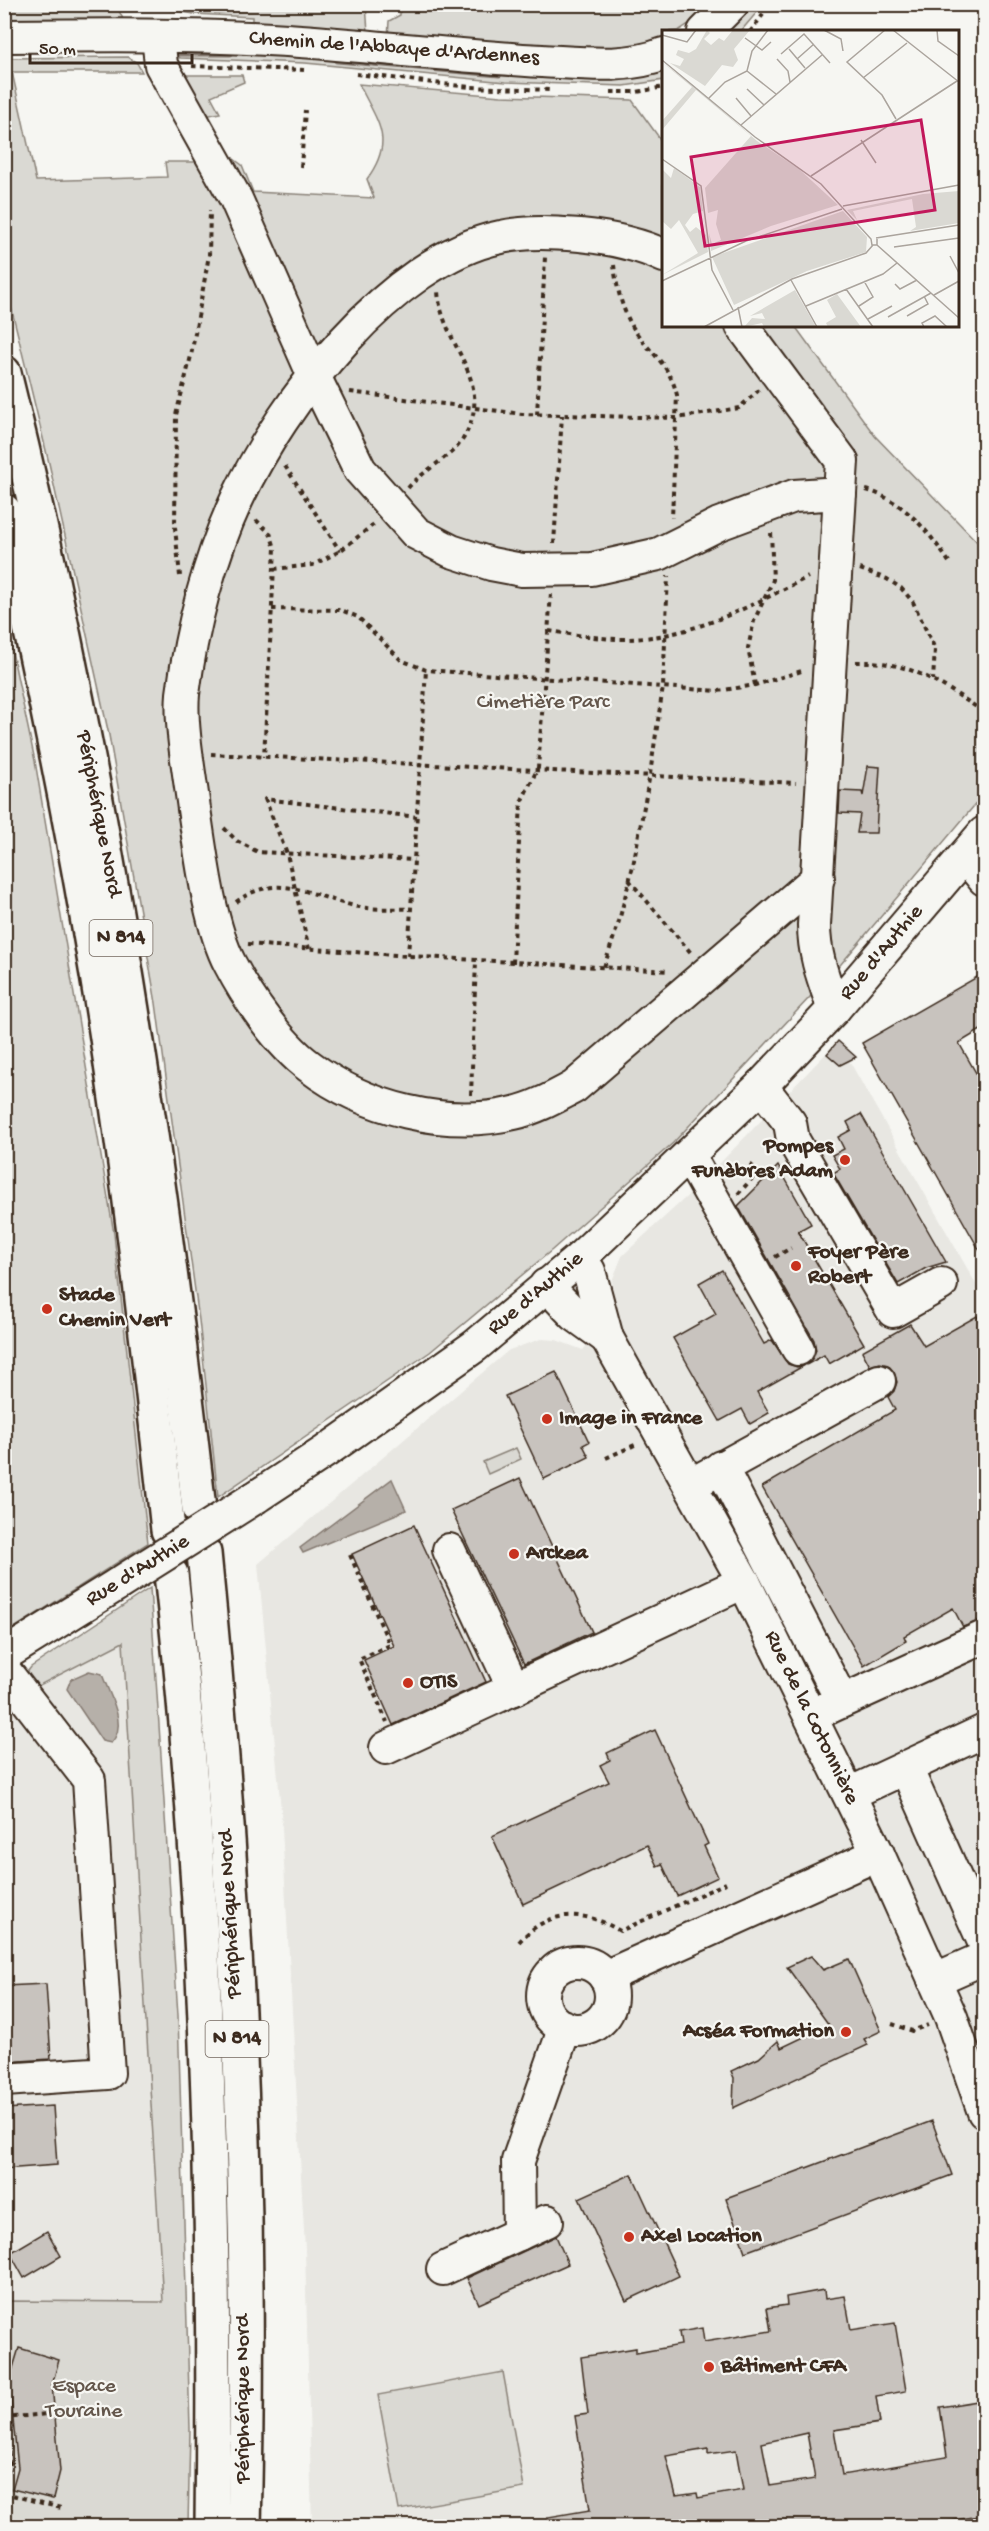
<svg xmlns="http://www.w3.org/2000/svg" width="989" height="2531" font-family="'Gochi Hand',sans-serif">
	<style>
		.built { fill: #e8e7e2 }
		.green { fill: #dad9d3; stroke: #8a8278; stroke-width: 1.5 }
		.water { fill: #b6b0a9; stroke: #857a71; stroke-width: 1.5 }
		.lines { fill: none; stroke-linecap: round; stroke-linejoin: round }
		.stream { stroke: #857a71; stroke-width: 7 }
		.building { fill: #c8c3be; stroke: #3b2a1e; stroke-width: 1.5; fill-rule: evenodd }
		.minor-casing { stroke: #3b2a1e; stroke-width: 36 }
		.highway-casing { stroke: #3b2a1e; stroke-width: 38 }
		.path { stroke: #3b2a1e; stroke-width: 4; stroke-dasharray: 4.5 4.5; stroke-linecap: butt }
		.minor { stroke: #f6f6f2; stroke-width: 32 }
		.highway { stroke: #f6f6f2; stroke-width: 33 }
		.minor-bridge-casing { stroke: #3b2a1e; stroke-width: 36; stroke-linecap: butt }
		.minor-bridge { stroke: #f6f6f2; stroke-width: 32 }
		.poi-dot { fill: #c8321e; stroke: #f6f6f2; stroke-width: 2 }
		.labels { text-anchor: middle; dominant-baseline: central; stroke-width: 4.5; stroke-linejoin: round; paint-order: stroke }
		.shield { fill: #f6f6f2; stroke: #73675e; stroke-width: 1.5 }
		.shield-label { font-size: 21px; font-weight: bold; fill: #3b2a1e }
		.street-label { font-size: 22px; fill: #3b2a1e; stroke: #f6f6f2 }
		.park-label { font-size: 22px; fill: #63564b; stroke: #f6f6f2 }
		.poi-label { font-size: 22px; font-weight: bold; fill: #3b2a1e; stroke: #f6f6f2; text-anchor: start }
		.inset-road { fill: none; stroke: #aba49d; stroke-width: 1.5 }
		.view { fill: #c2185b; fill-opacity: 0.15; stroke: #c2185b; stroke-width: 3 }
		.inset-edge { fill: none; stroke: #3b2a1e; stroke-width: 3 }
	</style>
	<rect width="100%" height="100%" fill="#f6f6f2"/>
	<filter id="ink" filterUnits="userSpaceOnUse"><feTurbulence type="fractalNoise" baseFrequency=".0167" numOctaves="2"/><feDisplacementMap in="SourceGraphic" scale="12" xChannelSelector="R" yChannelSelector="G"/><feConvolveMatrix kernelMatrix="1 2 1 2 8 2 1 2 1" color-interpolation-filters="sRGB"/></filter>
	<g filter="url(#ink)">
		<g class="built">
			<polygon points="838,1041 984,1298 984,2526 312,2526 305,2249 281,1810 258,1564 509,1350 541,1339 556,1340 583,1350 615,1308 612,1281 622,1256 696,1188"/>
			<polygon points="123,1642 163,2302 5,2301 5,1703"/>
		</g>
		<g class="green">
			<polygon points="5,4 116,5 124,21 5,25"/>
			<polygon points="173,4 366,5 368,32 252,27 252,17 194,14 168,9"/>
			<polygon points="400,5 717,5 678,31 664,32 663,39 629,51 388,38 389,21 400,15"/>
			<polygon points="746,5 763,5 741,31 722,32"/>
			<polygon points="170,50 663,64 664,80 624,86 506,82 305,63 181,58 169,57"/>
			<path d="M128,57L137,63L142,72H12L36,181L167,177L165,162H203L227,154L242,165L253,192L374,198L367,179C396,139 377,122 359,84L501,96L632,100L663,143L664,326H795L875,436L984,549V794L841,964L673,1143L552,1250L430,1352L218,1497L199,1320L156,1003L109,735L49,463L5,282L4,58Z"/>
			<polygon points="181,75 242,75 244,82 211,96 220,113 205,116"/>
			<polygon points="4,614 35,761 114,1234 148,1543 5,1634"/>
			<polygon points="516,1448 521,1459 488,1474 483,1462"/>
			<polygon points="150,1588 178,2015 190,2429 188,2526 5,2526 5,2301 163,2302 123,1642 32,1689 28,1671 31,1667"/>
			<polygon points="503,2372 524,2488 399,2510 378,2395"/>
		</g>
		<g class="water">
			<polygon points="392,1479 406,1510 303,1553 300,1548"/>
			<path d="M89,1671L102,1674C109,1695 129,1725 111,1743L102,1741L67,1689L71,1679Z"/>
		</g>
		<g class="lines">
			<g class="stream">
				<polyline points="179,53 230,53"/>
				<polyline points="337,60 499,74"/>
			</g>
		</g>
		<g class="building">
			<polygon points="868,766 880,767 876,833 857,833 860,814 839,813 840,791 862,792 863,796"/>
			<polygon points="984,973 984,1028 959,1043 984,1087 984,1258 862,1043"/>
			<polygon points="838,1041 856,1057 840,1065 827,1054"/>
			<polygon points="861,1114 946,1262 926,1268 898,1284 833,1173 840,1169 832,1155 844,1149 838,1137 851,1130 847,1122"/>
			<polygon points="778,1166 811,1224 798,1231 864,1344 829,1364 824,1355 808,1364 816,1350 814,1340 738,1206"/>
			<polygon points="722,1270 764,1344 772,1340 788,1364 797,1367 805,1365 757,1392 769,1413 750,1424 742,1409 720,1421 673,1338 716,1314 699,1283"/>
			<polygon points="977,1316 984,1329 984,1619 963,1627 953,1608 904,1636 906,1641 864,1666 762,1487 895,1410 888,1397 894,1391 897,1382 894,1372 888,1365 880,1363 870,1366 862,1351 910,1324 924,1346"/>
			<polygon points="556,1372 589,1442 583,1445 589,1457 544,1479 505,1396"/>
			<polygon points="520,1478 592,1632 524,1664 451,1510"/>
			<polygon points="414,1525 486,1682 393,1725 364,1660 394,1646 352,1554"/>
			<polygon points="655,1730 708,1844 704,1846 718,1877 677,1896 662,1864 657,1866 647,1845 523,1904 492,1836 609,1782 600,1765 610,1760 607,1753"/>
			<polygon points="811,1956 823,1970 849,1959 881,2031 864,2039 868,2045 733,2108 734,2078 731,2071 759,2058 778,2041 781,2048 829,2025 787,1967"/>
			<polygon points="46,1984 51,2059 4,2062 4,1986"/>
			<polygon points="53,2106 57,2165 4,2169 4,2109"/>
			<polygon points="932,2121 952,2175 745,2252 726,2198"/>
			<polygon points="632,2174 679,2276 626,2301 579,2198"/>
			<polygon points="47,2231 61,2256 24,2278 10,2253"/>
			<polygon points="556,2236 568,2264 479,2304 467,2278"/>
			<path d="M824,2290L825,2299L845,2296L851,2330L895,2323L906,2391L876,2396L880,2423L834,2430L842,2475L947,2457L940,2407L984,2400V2515L945,2522L946,2526H549L548,2517L590,2510L575,2416L588,2414L581,2357L636,2348V2353L681,2345L679,2332L702,2328L704,2342L771,2331L767,2308L787,2305L786,2297ZM807,2433L815,2479L770,2486L762,2443ZM708,2449V2454L736,2450L743,2490L698,2498L697,2493L676,2496L666,2456Z"/>
			<polygon points="19,2348 59,2360 52,2385 60,2471 53,2499 12,2489 18,2468 9,2381"/>
		</g>
		<g class="lines">
			<defs>
				<g id="minor">
					<polyline points="704,32 732,4"/>
					<path d="M4,36C99,35 193,34 287,40C372,46 456,56 542,61C581,63 626,69 664,54"/>
					<path d="M158,36L161,65L236,199L314,376L360,470L416,533L451,551L491,564L522,570L592,569L659,554L719,524L794,496L840,493L814,925C814,956 824,980 834,1009"/>
					<path d="M664,256C637,243 609,238 580,235C554,233 527,231 501,237C391,259 282,403 237,499C209,559 191,630 183,694C180,726 190,776 194,809C201,854 209,924 230,964C247,997 279,1044 309,1066C365,1109 446,1129 514,1113C536,1108 555,1097 574,1087L818,878"/>
					<polyline points="742,326 842,461 840,493"/>
					<polyline points="965,856 984,879"/>
					<polyline points="761,1086 790,1123 793,1140 893,1311 941,1284"/>
					<polyline points="689,1156 798,1349"/>
					<polyline points="580,1258 589,1271 607,1338 744,1582 878,1854 951,2017 984,2112"/>
					<polyline points="546,1285 575,1315 607,1338"/>
					<polyline points="721,1467 842,1701"/>
					<polyline points="703,1478 879,1381"/>
					<polyline points="256,1497 326,1451 475,1346 580,1258 761,1086 834,1009 984,833"/>
					<polyline points="449,1550 514,1689"/>
					<polyline points="4,1655 118,1584"/>
					<polyline points="4,1670 89,1780 108,2073 4,2080"/>
					<polyline points="823,1710 984,1637"/>
					<polyline points="386,1748 744,1582"/>
					<polyline points="906,1768 984,1942"/>
					<polyline points="849,1794 984,1731"/>
					<circle cx="577" cy="1996" r="34"/>
					<polyline points="605,1977 878,1854"/>
					<polyline points="934,1980 984,1958"/>
					<polyline points="519,2234 518,2161 565,2027"/>
					<polyline points="443,2269 547,2221"/>
				</g>
				<g id="highway">
					<path d="M4,373C97,747 156,1127 199,1509"/>
					<path d="M4,511C36,649 65,788 89,928C124,1127 146,1329 168,1530"/>
					<path d="M204,1553C236,1876 253,2203 244,2526"/>
					<path d="M171,1574C207,1889 216,2209 212,2526"/>
				</g>
			</defs>
			<use href="#minor" class="minor-casing"/>
			<use href="#highway" class="highway-casing"/>
			<g class="path">
				<polyline points="750,32 771,4"/>
				<polyline points="192,66 304,70"/>
				<polyline points="356,74 470,87 552,90"/>
				<polyline points="611,92 637,92 664,87"/>
				<polyline points="301,167 305,110"/>
				<path d="M614,265C616,284 621,306 631,324C647,353 668,359 677,395L672,518"/>
				<polyline points="350,392 522,414 677,418 739,408 759,390"/>
				<polyline points="537,415 545,257"/>
				<polyline points="285,466 340,551"/>
				<path d="M408,488C423,470 453,456 463,439C498,381 441,346 438,291"/>
				<path d="M866,490C904,500 928,531 949,562"/>
				<polyline points="256,520 270,533 275,548 264,757"/>
				<polyline points="554,544 562,415"/>
				<polyline points="274,569 313,565 340,551 374,524"/>
				<polyline points="860,569 887,579 901,588 913,602 935,649 933,680"/>
				<polyline points="180,576 175,528 176,415 191,356 209,255 210,210"/>
				<polyline points="272,609 341,610 358,617 401,660 426,670 718,691 755,685 805,670"/>
				<path d="M549,631C571,634 594,638 617,639C687,641 748,607 808,577"/>
				<path d="M856,662C910,660 941,684 984,712"/>
				<polyline points="755,685 748,648 754,621 773,580 771,531"/>
				<polyline points="211,754 796,783"/>
				<polyline points="224,828 237,841 258,852 414,860"/>
				<polyline points="629,880 692,954"/>
				<path d="M236,902C281,869 314,899 360,907C376,910 395,908 411,909"/>
				<polyline points="248,944 408,956 668,971"/>
				<polyline points="309,949 287,854 265,799 417,817"/>
				<polyline points="408,956 426,670"/>
				<polyline points="513,963 521,802 538,768 551,593"/>
				<polyline points="604,967 619,921 633,866 650,774 663,687 668,576"/>
				<polyline points="471,1095 476,960"/>
				<polyline points="738,1194 758,1172 748,1162"/>
				<polyline points="775,1257 791,1248"/>
				<polyline points="606,1458 637,1444"/>
				<polyline points="350,1555 390,1645 359,1659 387,1722"/>
				<path d="M519,1942C548,1909 584,1909 620,1931L726,1883"/>
				<polyline points="892,2024 912,2031 928,2025"/>
				<polyline points="4,2418 68,2412"/>
				<polyline points="4,2425 10,2462 4,2480"/>
				<polyline points="4,2493 61,2508"/>
			</g>
			<use href="#minor" class="minor"/>
			<use href="#highway" class="highway"/>
			<defs>
				<polyline id="minor-bridge" points="118,1584 256,1497"/>
			</defs>
			<use href="#minor-bridge" class="minor-bridge-casing"/>
			<use href="#minor-bridge" class="minor-bridge"/>
		</g>
	</g>
	<g class="poi-dot">
		<circle cx="845" cy="1160" r="6"/>
		<circle cx="796" cy="1266" r="6"/>
		<circle cx="47" cy="1309" r="6"/>
		<circle cx="547" cy="1419" r="6"/>
		<circle cx="514" cy="1554" r="6"/>
		<circle cx="408" cy="1683" r="6"/>
		<circle cx="846" cy="2032" r="6"/>
		<circle cx="629" cy="2237" r="6"/>
		<circle cx="709" cy="2367" r="6"/>
	</g>
	<g class="labels">
		<g class="shield">
			<rect x="89.5" y="920" width="63" height="36" rx="4.5"/>
			<rect x="205.5" y="2021" width="63" height="36" rx="4.5"/>
		</g>
		<g class="shield-label">
			<text x="121" y="938">N 814</text>
			<text x="237" y="2039">N 814</text>
		</g>
		<g class="street-label">
			<text transform="translate(394 49) rotate(4)">Chemin de l'Abbaye d'Ardennes</text>
			<text transform="translate(98 814) rotate(79)">Périphérique Nord</text>
			<text transform="translate(882 953) rotate(-50)">Rue d'Authie</text>
			<text transform="translate(536 1294) rotate(-40)">Rue d'Authie</text>
			<text transform="translate(138 1571) rotate(-32)">Rue d'Authie</text>
			<text transform="translate(811 1718) rotate(64)">Rue de la Cotonnière</text>
			<text transform="translate(231 1914) rotate(-93)">Périphérique Nord</text>
			<text transform="translate(244 2399) rotate(-90)">Périphérique Nord</text>
		</g>
		<g class="park-label">
			<text x="543" y="703">Cimetière Parc</text>
			<text x="84" y="2387">Espace<tspan x="84" dy="25">Touraine</tspan></text>
		</g>
		<g class="poi-label">
			<text x="833" y="1147" text-anchor="end">Pompes<tspan x="833" dy="25">Funèbres Adam</tspan></text>
			<text x="808" y="1253">Foyer Père<tspan x="808" dy="25">Robert</tspan></text>
			<text x="59" y="1296">Stade<tspan x="59" dy="25">Chemin Vert</tspan></text>
			<text x="559" y="1419">Image in France</text>
			<text x="526" y="1554">Arckea</text>
			<text x="420" y="1683">OTIS</text>
			<text x="834" y="2032" text-anchor="end">Acséa Formation</text>
			<text x="641" y="2237">Axel Location</text>
			<text x="721" y="2367">Bâtiment CFA</text>
		</g>
	</g>
	<g transform="translate(662 30)">
		<rect width="297" height="297" fill="#f6f6f2"/>
		<path d="M45,0L48,3L42,9L49,15L57,8L62,11L71,0H88L72,19L76,30L71,37L60,35L43,56L8,33L18,36L22,29L14,25L16,20L27,23L34,19ZM1,33L33,57L95,111L137,139L176,175L109,196L49,221L47,203L50,214L59,210L54,194L56,180L46,183L43,158L89,106L34,60L0,100V91L30,57ZM12,138L38,157L41,181L31,184L23,195L28,202L34,197L44,205L46,222L0,245L36,223L17,190L9,199L0,191V139L9,148ZM297,161V193L248,201L254,197L250,169L191,181L195,190L185,180L261,164ZM181,181L205,207L204,222L145,241L72,275L50,227ZM133,260L154,297H102L100,293L82,297L90,288L103,289L100,283L88,286ZM175,264L199,297H166L164,293L174,287L165,270Z" fill="#dad9d3"/>
		<path class="inset-road" d="M162,0L179,9L181,21M223,0L185,32L220,65L234,89M231,0L297,52M275,0L276,11L297,26M0,5L25,12L34,0M83,8L100,20L109,12M127,19L143,38M119,24L142,4L168,33M115,29L126,41L128,52M135,29L152,14M0,30L93,107L159,154L209,209L210,215H215V209M85,41L114,64M201,48L245,13M85,59L102,75M47,68L63,52L85,41L90,21L106,0M74,68L89,86M79,95L160,25M199,110L214,133M0,129L39,156L50,240L71,280M149,146L295,51M181,176L297,155M214,208L297,195M215,215L297,288M232,217L297,208M288,226L297,243M129,250L155,297M0,251L84,211L180,179M233,254L238,259L255,250M184,259L211,297M272,265L297,251M144,276L221,244L235,233M197,276L211,267L202,251M76,277L80,297M245,286L266,274L262,266M226,287L269,263M206,289L230,276M42,297L130,249L204,223L211,215M262,297L260,293L273,286L285,297"/>
		<path class="view" d="M259,90L273,180L43,216L29,127Z"/>
		<rect width="297" height="297" class="inset-edge"/>
	</g>
	<rect width="989" height="2531" fill="none" stroke="#f6f6f2" stroke-width="24"/>
	<rect x="12" y="12" width="965" height="2507" fill="none" stroke="#3b2a1e" stroke-width="2" filter="url(#ink)"/>
	<path d="M30 54v9h162v-9" fill="none" stroke="#3b2a1e" stroke-width="3"/>
	<text x="39" y="54" font-size="18" fill="#3b2a1e" stroke="#f6f6f2" stroke-width="4.5" paint-order="stroke">50 m</text>
</svg>
